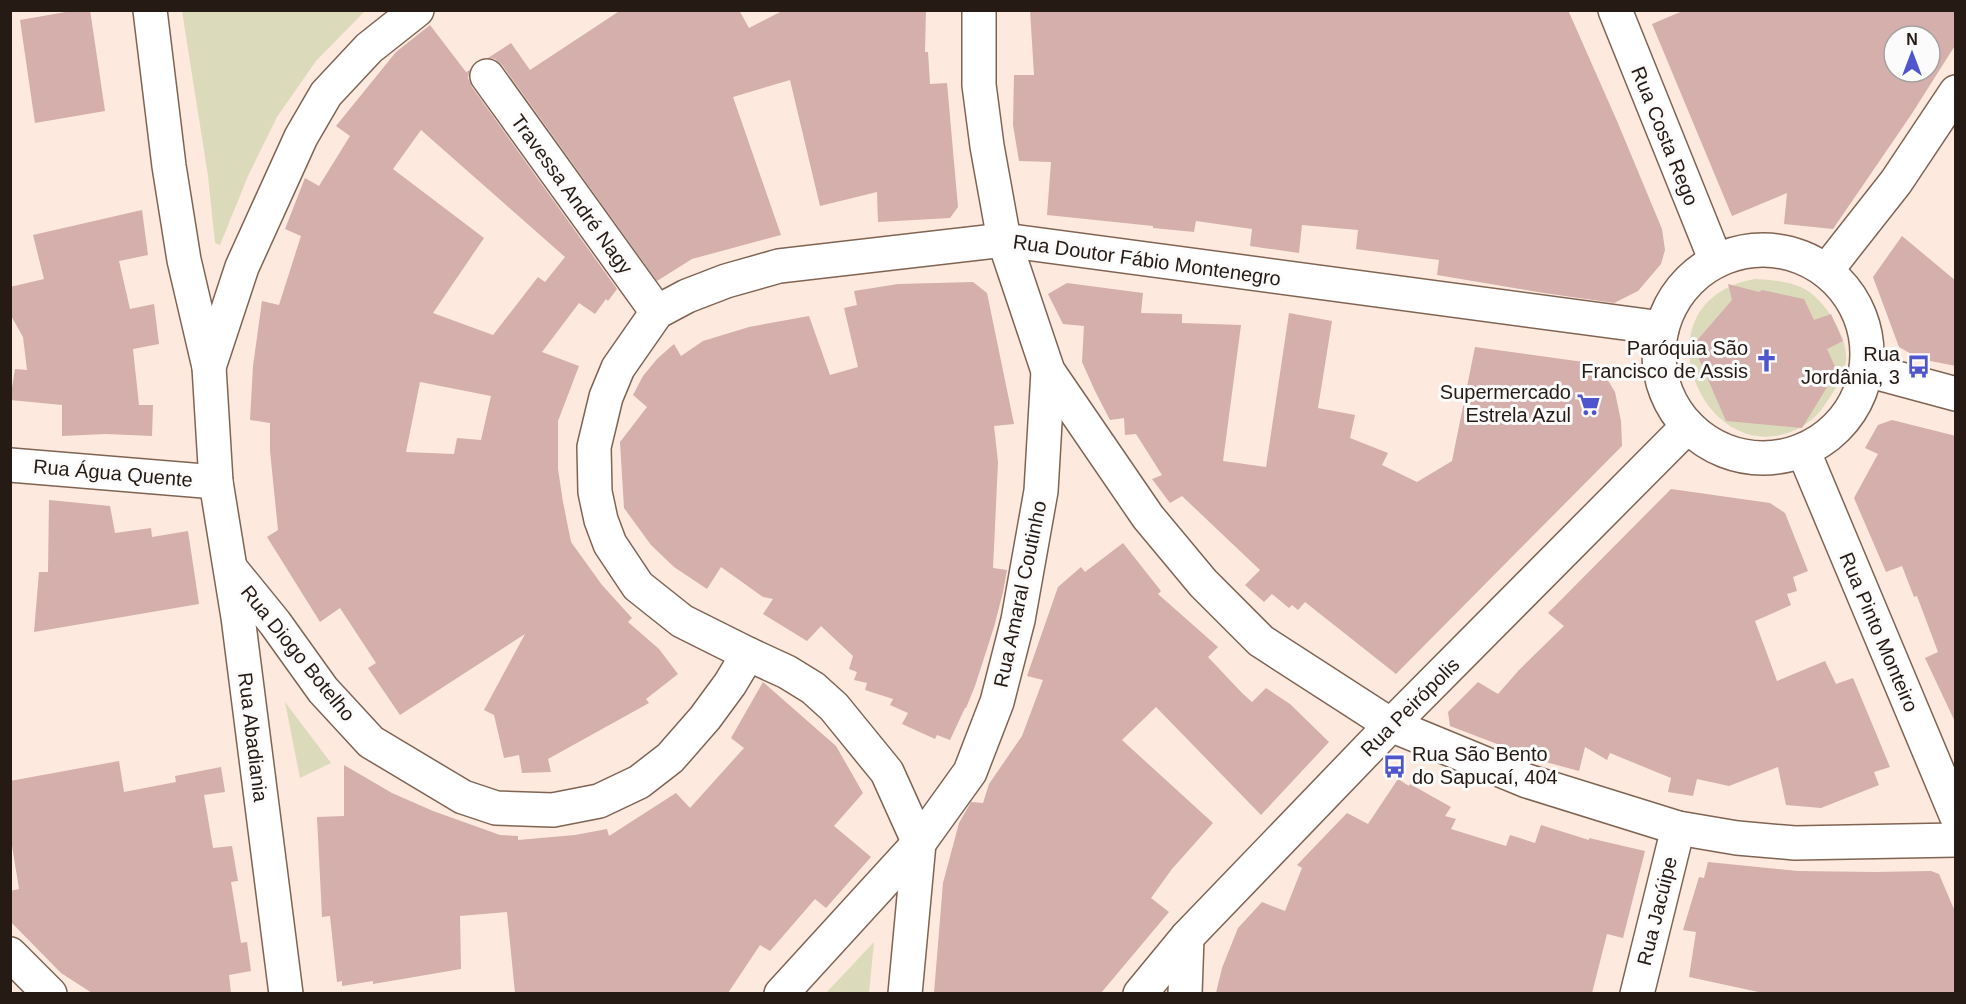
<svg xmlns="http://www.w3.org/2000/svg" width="1966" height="1004" font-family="Arial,sans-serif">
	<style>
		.green { fill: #dbdbbb }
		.building { fill: #d4afab; fill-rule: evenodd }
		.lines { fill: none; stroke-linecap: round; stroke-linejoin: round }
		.street-casing { stroke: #806453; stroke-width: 36 }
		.street { stroke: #fff; stroke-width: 33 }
		.labels { text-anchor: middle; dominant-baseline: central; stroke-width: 6; stroke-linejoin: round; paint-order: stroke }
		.street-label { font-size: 20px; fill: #261a14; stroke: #fbfbfb }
		.poi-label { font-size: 20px; fill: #261a14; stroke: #fbfbfb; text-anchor: end }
	</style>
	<rect width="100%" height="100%" fill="#fde9de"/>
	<g class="green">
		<polygon points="182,11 365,11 316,61 277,117 248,176 220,245 215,243 208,176"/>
		<path d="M1755,279C1772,280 1793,281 1808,291C1827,304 1848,337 1846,361C1844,377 1833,393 1824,406C1815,420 1799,430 1784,434C1696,459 1638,299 1755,279Z"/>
		<polygon points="285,702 331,763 300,778"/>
		<polygon points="874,942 869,993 826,993"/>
	</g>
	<g class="building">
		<polygon points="77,10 90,10 105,111 35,123 20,20"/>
		<polygon points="621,10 739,10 749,28 784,10 926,10 925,52 928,52 930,84 947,83 958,207 950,218 878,222 877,192 820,206 790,80 733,97 781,235 692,259 657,281 502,65 495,59 488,58 511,43 530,70"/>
		<polygon points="1030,10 1568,10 1617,121 1662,229 1665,250 1661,264 1638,291 1614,303 1544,293 1437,275 1439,260 1356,249 1358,230 1302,225 1299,253 1250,246 1252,229 1196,221 1194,232 1153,228 1153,226 1047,215 1051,162 1019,161 1013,125 1014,75 1034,75"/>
		<path d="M1685,10H1956V44L1911,115L1833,229L1784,224L1787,193L1732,216L1652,24ZM1894,36H1930V72H1894Z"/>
		<path d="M430,25L466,72L470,70L468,78L472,87L617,289L608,301L606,299L595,314L579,303L542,352L579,366L558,421V469L563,502L571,542L602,585L632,618L628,622L659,649L678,674L646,699L649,703L548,759L551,772L522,773L519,755L504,758L494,715L484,710L525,634L400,715L368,668L376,663L340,608L320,622L267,537L278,530L270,451V423L250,420L253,366L262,301L279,305L301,236L285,229L305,178L319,186L350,136L336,126L396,52ZM421,130L565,257L545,282L538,277L493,335L433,313L484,238L393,169ZM420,382L491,396L481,440L457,438L454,454L406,452Z"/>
		<polygon points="142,210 148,255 119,261 130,309 154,304 159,344 133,349 139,405 153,405 152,436 106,434 62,436 62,405 10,400 15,369 27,370 23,337 10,314 10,287 44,279 33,235"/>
		<polygon points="1902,236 1956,281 1956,366 1920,359 1899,347 1873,277"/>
		<polygon points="973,282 987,293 1014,424 994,426 998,462 993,568 1007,570 1003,592 994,627 975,686 966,708 965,708 950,740 937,735 935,739 902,724 908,713 890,705 893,699 865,690 867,683 854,680 857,672 849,669 853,656 821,626 807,641 763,614 773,599 763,597 721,567 707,589 674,567 651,545 624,508 620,442 647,407 633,395 643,376 657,359 674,344 681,356 703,341 749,327 809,316 830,375 858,367 844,308 857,305 854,291 898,284"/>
		<polygon points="1067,283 1143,293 1141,313 1182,314 1182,323 1241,325 1223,461 1266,467 1289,313 1332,321 1318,408 1355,415 1350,438 1388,453 1382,465 1417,482 1452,461 1475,347 1598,364 1615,392 1621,421 1622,446 1396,674 1305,602 1298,610 1292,605 1289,608 1272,594 1264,602 1245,585 1260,570 1182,496 1170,503 1152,479 1162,475 1136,434 1125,435 1124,418 1110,420 1095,391 1082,362 1084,326 1063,324 1048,294"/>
		<polygon points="1728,284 1759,292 1762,290 1804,299 1814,320 1831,314 1843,341 1827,349 1837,371 1802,428 1726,421 1693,345 1732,300"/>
		<polygon points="1892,420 1956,436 1956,724 1925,658 1938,652 1917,596 1914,597 1902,566 1886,572 1854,498 1878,454 1865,448 1878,425"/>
		<polygon points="1671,489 1770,503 1785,513 1808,571 1793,577 1797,591 1787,594 1791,605 1755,621 1777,681 1825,661 1836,684 1853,678 1890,767 1874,772 1879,785 1821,808 1786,805 1778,767 1729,786 1697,779 1693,796 1668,792 1671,778 1610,753 1607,760 1585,747 1579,771 1542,761 1450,726 1448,712 1478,682 1498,694 1519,670 1564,626 1548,613"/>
		<polygon points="49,500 110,506 115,533 151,528 152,537 188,531 199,604 34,632 39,572 48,572"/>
		<polygon points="1123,543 1161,591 1158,594 1218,647 1208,657 1242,693 1252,702 1266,688 1290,704 1329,742 1261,815 1156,707 1122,740 1213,823 1172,869 1151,898 1169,912 1101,993 934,993 943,883 959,823 971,802 983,803 989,784 1022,736 1043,680 1027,676 1058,587 1081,567 1085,572"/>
		<polygon points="763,682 836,746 863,793 834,826 871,857 826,908 815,899 770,951 760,945 728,993 515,993 507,912 460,916 461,969 373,984 373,981 342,986 342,981 337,982 330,916 322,917 317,817 344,816 344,765 392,793 433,811 500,835 518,836 518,840 575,835 607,829 609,836 676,793 690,808 744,748 731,738"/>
		<polygon points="119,761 124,792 176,782 175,776 221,767 225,792 204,795 213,848 232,846 238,881 231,882 241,943 247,942 251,971 229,975 231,993 92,993 61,973 10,921 10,891 19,889 10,833 10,781"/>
		<polygon points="1398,779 1409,786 1410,784 1451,807 1445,816 1456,819 1451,829 1506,846 1510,835 1535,843 1541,825 1589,840 1589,838 1645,851 1623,938 1607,934 1592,993 1216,993 1222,968 1238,928 1262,902 1285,911 1302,868 1297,865 1347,813 1368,824"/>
		<polygon points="1708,862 1798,871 1875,872 1931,871 1939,874 1956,914 1956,993 1763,993 1689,977 1696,932 1683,930 1699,877 1704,878"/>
	</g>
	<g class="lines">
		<defs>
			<g id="street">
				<polyline points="150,10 169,166 184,260 209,367 216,482 238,617 286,994"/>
				<polyline points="979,10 979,85 987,146 1004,240 1048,371 1148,517 1203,583 1261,641 1391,725 1527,781 1678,828 1737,838 1795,843 1956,840"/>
				<polyline points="1615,10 1716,261"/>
				<polyline points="487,76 657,312"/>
				<circle cx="1763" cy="354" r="104"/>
				<polyline points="1826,271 1896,182 1956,92"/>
				<polyline points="209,367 242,267 301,137 326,94 369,48 417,10"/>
				<polyline points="1867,370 1956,394"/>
				<polyline points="1803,450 1956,815"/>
				<polyline points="10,465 216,482"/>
				<polyline points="231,569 275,623 323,690 371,742 463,797 496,808 553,810 599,801 639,782 670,758 705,718 730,684 748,654"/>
				<polyline points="10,954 50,994"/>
				<polyline points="781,994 919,843 970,772 997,702 1018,620 1041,491 1048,371"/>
				<polyline points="905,994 919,843 887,772 834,707 813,688 787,672 748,654 682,621 638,586 610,544 601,520 595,492 594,447 606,397 618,368 657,312 687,296 726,281 779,266 1004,240 1662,328"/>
				<polyline points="1140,994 1187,937 1391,725 1688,426"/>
				<polyline points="1185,994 1187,937"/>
				<polyline points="1637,994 1678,828"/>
			</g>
		</defs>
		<use href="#street" class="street-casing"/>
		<use href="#street" class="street"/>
	</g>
	<defs>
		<symbol id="church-bare" viewBox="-9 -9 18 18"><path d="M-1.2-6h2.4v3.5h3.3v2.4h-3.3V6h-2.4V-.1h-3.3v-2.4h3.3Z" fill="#4f55cc" stroke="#fbfbfb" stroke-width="2.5" paint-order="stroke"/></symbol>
		<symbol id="bus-bare" viewBox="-9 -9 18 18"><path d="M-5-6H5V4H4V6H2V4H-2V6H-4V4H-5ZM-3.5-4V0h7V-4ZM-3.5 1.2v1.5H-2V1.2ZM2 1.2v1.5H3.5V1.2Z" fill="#4f55cc" stroke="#fbfbfb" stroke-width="2.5" paint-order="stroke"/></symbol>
		<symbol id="supermarket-bare" viewBox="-9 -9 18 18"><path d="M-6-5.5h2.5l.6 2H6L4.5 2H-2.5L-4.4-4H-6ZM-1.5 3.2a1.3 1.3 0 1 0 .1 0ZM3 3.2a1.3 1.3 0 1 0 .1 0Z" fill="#4f55cc" stroke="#fbfbfb" stroke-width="2.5" paint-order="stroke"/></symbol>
	</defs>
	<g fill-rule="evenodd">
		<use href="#church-bare" x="1750" y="344" width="33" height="33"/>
		<use href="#bus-bare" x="1902" y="350" width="33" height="33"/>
		<use href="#supermarket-bare" x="1572" y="388" width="33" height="33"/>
		<use href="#bus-bare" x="1378" y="750" width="33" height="33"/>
	</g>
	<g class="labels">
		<g class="street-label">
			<text transform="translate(1665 136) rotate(68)">Rua Costa Rego</text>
			<text transform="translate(572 194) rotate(54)">Travessa André Nagy</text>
			<text transform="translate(1147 260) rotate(8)">Rua Doutor Fábio Montenegro</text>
			<text transform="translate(113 473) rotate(5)">Rua Água Quente</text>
			<text transform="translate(1020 594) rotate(-78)">Rua Amaral Coutinho</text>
			<text transform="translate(1879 632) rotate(67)">Rua Pinto Monteiro</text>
			<text transform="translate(298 653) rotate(51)">Rua Diogo Botelho</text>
			<text transform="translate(1410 707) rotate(-45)">Rua Peirópolis</text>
			<text transform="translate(253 737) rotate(83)">Rua Abadiania</text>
			<text transform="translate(1657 911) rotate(-76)">Rua Jacúipe</text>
		</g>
		<g class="poi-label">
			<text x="1748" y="348">Paróquia São<tspan x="1748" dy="23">Francisco de Assis</tspan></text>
			<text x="1900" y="354">Rua<tspan x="1900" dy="23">Jordânia, 3</tspan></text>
			<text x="1571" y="392">Supermercado<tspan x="1571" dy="23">Estrela Azul</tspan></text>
			<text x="1412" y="754" text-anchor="start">Rua São Bento<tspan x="1412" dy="23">do Sapucaí, 404</tspan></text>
		</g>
	</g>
	<rect width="1966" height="1004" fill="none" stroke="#261a14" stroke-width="24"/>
	<g transform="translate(1912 54)"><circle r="28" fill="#fbfbfb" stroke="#a6a19f" stroke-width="1.5"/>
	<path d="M0-4.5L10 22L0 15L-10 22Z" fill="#4f55cc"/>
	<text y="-9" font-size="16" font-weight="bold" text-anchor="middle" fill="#261a14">N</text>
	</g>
</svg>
